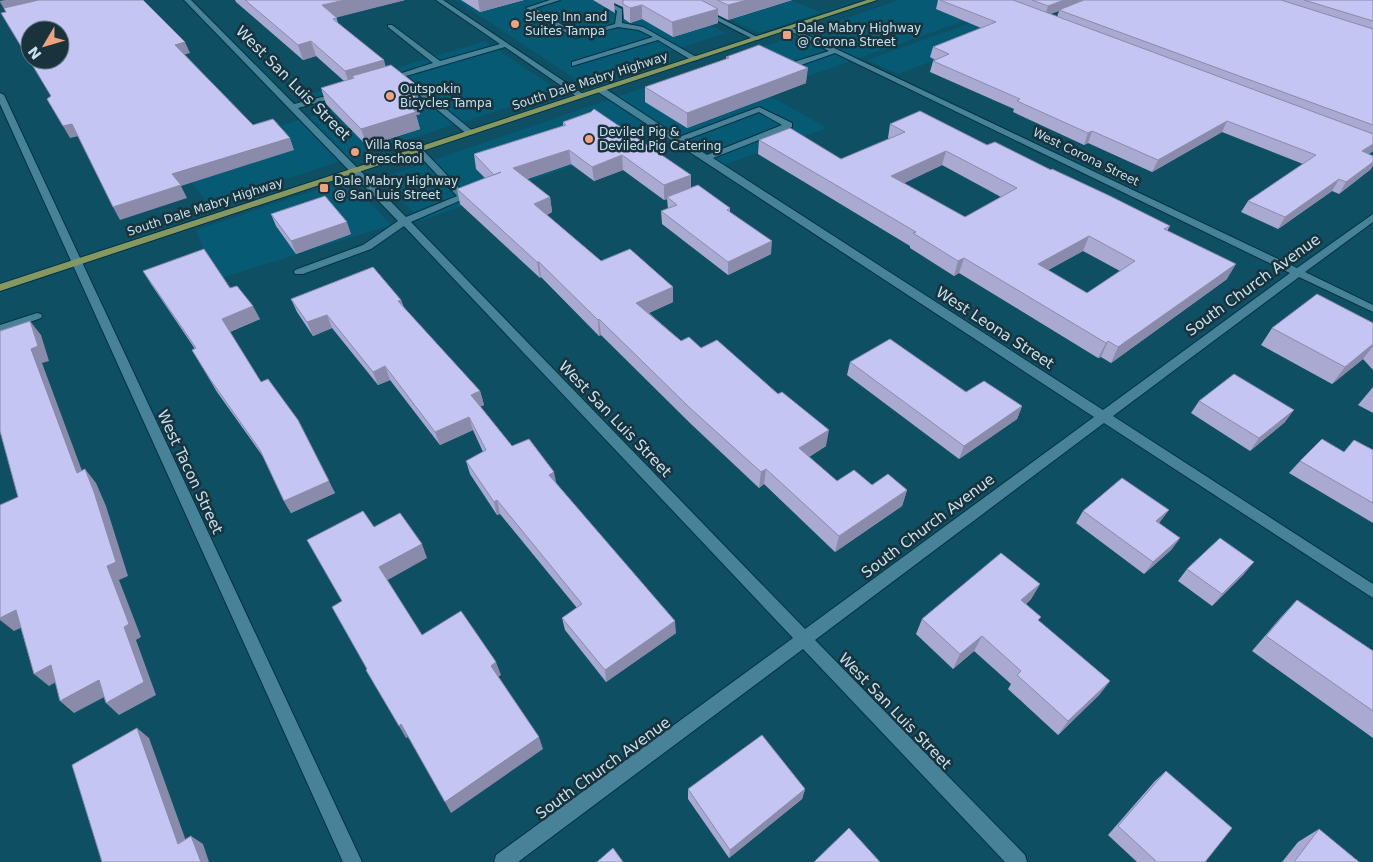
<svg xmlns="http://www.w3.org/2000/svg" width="1373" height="862" font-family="'DejaVu Sans',sans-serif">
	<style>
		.built { fill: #065a73 }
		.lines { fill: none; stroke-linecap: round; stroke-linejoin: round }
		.minor-casing { stroke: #013343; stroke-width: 2 }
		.major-casing { stroke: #013343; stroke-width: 2 }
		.minor { fill: #488299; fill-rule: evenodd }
		.major { fill: #86985f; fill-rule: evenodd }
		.wall { fill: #a9a9d1; fill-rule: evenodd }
		.shaded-wall { fill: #8a8aaa }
		.building { fill: #c5c5f3; stroke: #8a8aaa; fill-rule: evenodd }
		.poi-dot { fill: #f1a17d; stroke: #19323b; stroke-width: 2 }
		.labels { text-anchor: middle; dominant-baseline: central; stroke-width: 5; stroke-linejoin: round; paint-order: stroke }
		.far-poi-label { font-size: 12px; fill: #c5e2ee; stroke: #19323b; text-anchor: start }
		.far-street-label { font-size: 12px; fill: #c5e2ee; stroke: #19323b }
		.street-label { font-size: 15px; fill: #c5e2ee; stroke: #19323b }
	</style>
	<rect width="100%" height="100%" fill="#0e4f64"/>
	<g class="built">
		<polygon points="456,0 663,0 726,33 578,81"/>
		<polygon points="692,0 790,0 820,12 860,0 759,33"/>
		<polygon points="899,0 979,0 1001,8 763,92 827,128 724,165 671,130 421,221 381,178"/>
		<polygon points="1007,10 1037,22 898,74 867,60"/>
		<polygon points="485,41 559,91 208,204 172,158 316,115 300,97"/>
		<polygon points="348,179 391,225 215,280 196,230"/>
	</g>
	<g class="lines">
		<defs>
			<g id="minor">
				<path d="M184,0H191L294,104L342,92V96L298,108L406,217L457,196L414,150L421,148L468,197L411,222L805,629L1094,417L598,92V88H604L679,137L759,107L792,123V127L713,158L1103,410L1290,273L835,53L787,70H781V66L829,51L786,29V27H790L1297,268L1373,214V222L1305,272L1373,305V312L1299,277L1113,416L1373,584V598L1104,423L815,640L1025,855L1027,862H1005L803,649L518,862H494L496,855L793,638L404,226L371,249L303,274H295L294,272L295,270L363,245L398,221ZM759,112L782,125L707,155L685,140Z"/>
				<polygon points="436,0 443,0 586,96 579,98 505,47 406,76 475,133 468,135 399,78 387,81 383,79 433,63 388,27 388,25 392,25 440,61 500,44"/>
				<polygon points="550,0 560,0 535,8 578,35 615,24 617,11 597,0 605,0 622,9 622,23 643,27 700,59 693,61 658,40 572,66 572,62 653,37 639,30 618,27 575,38 526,8"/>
				<polygon points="677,0 685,0 761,39 755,40"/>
				<polygon points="0,93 4,95 362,862 343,862 0,104"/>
				<polygon points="37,313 41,314 42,316 41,318 0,333 0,325"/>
			</g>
			<polygon id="major" points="867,0 877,0 0,291 0,284"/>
		</defs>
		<use href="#minor" class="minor-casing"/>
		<use href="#major" class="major-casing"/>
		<use href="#minor" class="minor"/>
		<use href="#major" class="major"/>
	</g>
	<g class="wall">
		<polygon points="235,0 405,0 336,17 338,23 386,67 414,83 418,99 416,100 420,114 416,115 420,129 367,146 326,104 321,88 344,81 316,56 303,60 236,2"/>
		<polygon points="461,0 524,0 480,12"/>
		<polygon points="593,0 792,0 728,20 718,15 718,23 673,37 642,19 630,23 624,19 623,7 614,3 615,13"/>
		<path d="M938,0H1373V151L1369,154L1371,169L1339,194L1332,191L1278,229L1241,212L1248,201L1303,164L1222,132L1152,172L1088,143L1084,145L1013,112L1014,109L930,72L933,61L935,60L930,57L933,47L981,28L936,9ZM1059,11L1057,17L1050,14Z"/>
		<polygon points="726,57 806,83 687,128 645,102 645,87 726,59"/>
		<polygon points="563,122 691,175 691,188 730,208 730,212 771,254 728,275 662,224 661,211 668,209 667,199 664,200 623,170 594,181 571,164 527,179 550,197 552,212 547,215 601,261 673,287 673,302 649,313 681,341 701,348 826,446 809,457 837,481 907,490 902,506 835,552 764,484 759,488 691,424 601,335 599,336 541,277 540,278 460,204 457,189 485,178 476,169 474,154 563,126"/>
		<path d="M890,124L987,145L1051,170L1170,226L1167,231L1227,279L1111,363L1101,357L1098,358L959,273L954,276L910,248V246L758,154L759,140L841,159L889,139L888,138ZM942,165L1001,197L965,217L904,183ZM1083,251L1120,271L1087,293L1048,270Z"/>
		<polygon points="271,214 351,234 296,254 276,226"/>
		<polygon points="143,271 230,288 260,319 230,332 261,382 335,493 291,513 284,501 264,458 217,392 192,350 195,349 151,284"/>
		<polygon points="291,299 401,300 404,308 480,391 484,405 480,406 512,446 556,483 676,633 606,682 565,630 562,618 577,608 500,514 497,515 470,474 466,461 483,452 473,430 440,445 390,380 378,385 332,328 313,336 297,312"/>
		<polygon points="1373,323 1373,370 1363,359 1332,384 1261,345 1272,328"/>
		<polygon points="850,362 966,392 1022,406 1017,419 959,459 847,375"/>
		<polygon points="1373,387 1373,413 1358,405"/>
		<polygon points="1199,401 1285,422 1250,451 1191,413"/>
		<polygon points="1373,450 1373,523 1289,473 1300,461 1344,452"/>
		<polygon points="1083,511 1160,522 1159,523 1180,538 1171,550 1144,574 1076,523"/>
		<polygon points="1187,569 1244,574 1212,606 1178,581"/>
		<polygon points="1040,584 1031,599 1026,604 1039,621 1110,681 1099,695 1058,735 1008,689 1011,684 974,651 953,669 916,634 922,619"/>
		<polygon points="1297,600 1373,651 1373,738 1252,651 1282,616"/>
		<polygon points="1166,771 1205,862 1137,862 1108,835 1155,781"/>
		<polygon points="688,789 805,789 802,799 729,858 688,799"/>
		<polygon points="1319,829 1359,862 1282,862 1298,842"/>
	</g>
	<g class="shaded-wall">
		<polygon points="5,0 61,0 6,12 0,2 0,1"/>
		<polygon points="345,0 405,0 327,20 322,5"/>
		<polygon points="478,0 524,0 480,12"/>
		<polygon points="747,0 792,0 728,20 728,5"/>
		<polygon points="1064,0 1087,0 1045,16 1048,6"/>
		<polygon points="642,5 642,19 630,23 630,8"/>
		<polygon points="718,9 718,23 673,37 672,22"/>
		<polygon points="311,41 316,56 303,60 298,45"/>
		<polygon points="185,42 190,53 180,56 175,45"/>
		<polygon points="384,60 388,75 354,78 352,76 355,85 350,86 345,71"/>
		<polygon points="808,68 806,83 687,128 687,113"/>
		<polygon points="414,83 418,99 416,100 420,114 416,115 420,129 367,146 361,129 403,86"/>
		<polygon points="1227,121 1222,132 1152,172 1158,160"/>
		<polygon points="72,124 79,136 70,138 63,126"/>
		<polygon points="1092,131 1088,143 1084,145 1088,133"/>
		<polygon points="290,138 294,150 181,186 187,198 120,220 113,207 172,174"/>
		<polygon points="1373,144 1373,151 1354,163 1362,151"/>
		<polygon points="569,150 571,164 516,183 513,168"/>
		<polygon points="946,151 942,165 888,191 891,176"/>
		<polygon points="622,155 623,170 594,181 592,167"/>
		<polygon points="1373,162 1373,166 1371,169 1339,194 1346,182"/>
		<polygon points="691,175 691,189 667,197 667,199 664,200 664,185"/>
		<polygon points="1339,179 1332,191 1278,229 1285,217"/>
		<polygon points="550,197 552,212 536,219 534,204"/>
		<polygon points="347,222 351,234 296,254 291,241"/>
		<polygon points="1089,236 1083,251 1032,279 1038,264"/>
		<polygon points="772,241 771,254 728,275 728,262"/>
		<polygon points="964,258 959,273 954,276 958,261"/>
		<polygon points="537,262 539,262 541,277 540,278"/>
		<polygon points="1236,264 1227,279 1111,363 1118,347"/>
		<polygon points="673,287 673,302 637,318 636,303"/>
		<polygon points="401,300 406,314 398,301"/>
		<polygon points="253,306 260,319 229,332 222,319"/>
		<polygon points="327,315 332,328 313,336 307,322"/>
		<polygon points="599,319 601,335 599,336 598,320"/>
		<polygon points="30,321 41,335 49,361 42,363 88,487 77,473 31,349"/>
		<polygon points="1108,341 1101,357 1098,358 1106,343"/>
		<polygon points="1373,344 1373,346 1363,359 1332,384 1345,367"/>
		<polygon points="385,366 390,380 378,385 373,372"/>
		<polygon points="480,391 484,405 475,409 471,395"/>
		<polygon points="1022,406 1017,419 959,459 964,446"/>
		<polygon points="1294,410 1285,422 1250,451 1259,438"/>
		<polygon points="469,417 473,430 440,445 435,432"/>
		<polygon points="829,430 826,446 797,464 799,448"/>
		<polygon points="85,469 96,483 106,506 128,576 119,580 141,637 136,640 156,695 119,715 106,703 124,627 107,566"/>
		<polygon points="766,469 764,484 759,488 761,472"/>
		<polygon points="554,472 557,486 549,475"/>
		<polygon points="329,481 335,493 291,513 284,501"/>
		<polygon points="907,490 902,506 835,552 839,536"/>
		<polygon points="497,500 500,514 497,515 494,502"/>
		<polygon points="1169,510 1160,522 1148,533 1156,521"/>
		<polygon points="1180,538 1171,550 1144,574 1153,562"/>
		<polygon points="422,544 427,558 386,581 379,567"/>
		<polygon points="1254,562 1244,574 1212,606 1222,594"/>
		<polygon points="1040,584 1031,599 1013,616 1021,600"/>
		<polygon points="16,610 31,623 14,631 0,620 0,618"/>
		<polygon points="675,621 676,633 606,682 605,670"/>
		<polygon points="982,636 974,651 953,669 960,654"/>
		<polygon points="496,662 501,675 495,679 491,666"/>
		<polygon points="51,665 65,677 49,686 34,674"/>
		<polygon points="99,680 112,693 74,713 60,701"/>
		<polygon points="1110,681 1099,695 1058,735 1068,721"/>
		<polygon points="401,724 408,737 406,738 399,726"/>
		<polygon points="137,728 149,738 190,852 178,844"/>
		<polygon points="539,737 543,749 451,813 445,802"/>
		<polygon points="805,789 802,799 729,858 730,850"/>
		<polygon points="191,836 203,844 209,862 201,862"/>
	</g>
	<g class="building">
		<path d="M39,0H143L185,42L175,45L253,125L273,119L290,138L172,174L181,185L113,207L72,124L63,126L47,99L51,96L1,13L6,12L4,8ZM30,30H60V60H30Z"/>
		<polygon points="245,0 345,0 322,5 337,18 333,19 384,60 345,71 311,41 298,45"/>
		<polygon points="623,0 701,0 718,9 672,22 642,5 630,8 623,4"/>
		<polygon points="717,0 747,0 728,5"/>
		<polygon points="940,0 1013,0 1373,134 1373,144 1362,151 1373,156 1373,162 1346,182 1339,179 1285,217 1248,201 1316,155 1227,121 1158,160 1092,131 1088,133 1017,101 1020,99 933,61 949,54 933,47 996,22"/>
		<polygon points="1032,0 1064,0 1048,6"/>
		<polygon points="1084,0 1281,0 1373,29 1373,125 1059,10"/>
		<polygon points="1304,0 1373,0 1373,21"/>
		<polygon points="759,45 808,68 687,113 645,87 729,58 726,57"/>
		<polygon points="391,65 414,83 403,86 416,97 403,101 416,112 361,129 321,88 354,78 352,76"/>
		<polygon points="594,109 691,175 664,185 622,155 592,167 569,150 513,168 550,197 534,204 601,261 630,249 673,287 636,303 681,341 689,337 701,348 717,340 778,394 782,392 829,430 799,448 837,481 854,470 872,485 888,474 907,490 839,536 766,469 761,472 691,409 599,319 598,320 539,262 537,262 457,189 501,172 494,175 474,154 566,125 563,122 591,112"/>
		<path d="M920,111L987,145L995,142L1051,170L1052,169L1110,196L1170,226L1164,229L1236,264L1118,347L1108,341L1106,343L964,258L958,261L913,233L916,232L759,140L790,128L841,159L905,132L890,124ZM946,151L1017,188L965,217L891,176ZM1089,236L1135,261L1087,293L1038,264Z"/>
		<polygon points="698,185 730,208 727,210 772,241 728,262 661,211 677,205 667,197"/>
		<polygon points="325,196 347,222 291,241 271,214"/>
		<polygon points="204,249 230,288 237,286 253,306 222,319 261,382 268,379 298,420 329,481 284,501 260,450 210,379 192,350 196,348 143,271"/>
		<polygon points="373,267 401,300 398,301 480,391 471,395 512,446 529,439 554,472 549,475 675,621 605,670 562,618 582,604 497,500 494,502 466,461 486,450 469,417 435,432 385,366 373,372 327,315 307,322 291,299"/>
		<polygon points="1317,294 1373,323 1373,344 1345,367 1272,328"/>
		<polygon points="30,321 38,346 31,349 77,473 85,469 94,492 116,562 107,566 129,624 124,627 144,682 106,703 99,680 60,701 51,665 34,674 16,610 0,618 0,505 18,497 0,431 0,331"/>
		<polygon points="890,339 966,392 984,381 1022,406 964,446 850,362"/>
		<polygon points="1234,374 1294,410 1259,438 1199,401"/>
		<polygon points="1322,439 1344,452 1354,440 1373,450 1373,503 1300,461"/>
		<polygon points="1122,478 1169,510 1156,521 1180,538 1153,562 1083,511"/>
		<polygon points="363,511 374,527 400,513 422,544 379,567 422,635 461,611 496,662 491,666 539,737 445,802 401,724 399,726 366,670 367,669 332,607 342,601 307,540"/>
		<polygon points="1220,538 1254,562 1222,594 1187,569"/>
		<polygon points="1001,553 1040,584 1021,600 1041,617 1038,620 1110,681 1068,721 1017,675 1021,671 982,636 960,654 922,619"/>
		<polygon points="1297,600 1373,651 1373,711 1266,636"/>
		<polygon points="137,728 178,844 191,836 201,862 102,862 72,765"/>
		<polygon points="762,735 805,789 730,850 688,789"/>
		<polygon points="1166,771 1232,828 1205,862 1157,862 1118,826"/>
		<polygon points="849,828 880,862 814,862"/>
		<polygon points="1319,829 1359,862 1294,862"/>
		<polygon points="613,848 623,862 597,862"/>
	</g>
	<g class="poi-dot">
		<circle cx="515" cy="24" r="5"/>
		<rect x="782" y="30" width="10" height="10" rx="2.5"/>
		<circle cx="390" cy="96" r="5"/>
		<circle cx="589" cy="139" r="5"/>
		<circle cx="355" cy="152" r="5"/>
		<rect x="319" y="183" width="10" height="10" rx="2.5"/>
	</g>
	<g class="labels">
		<g class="far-poi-label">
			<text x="525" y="17">Sleep Inn and<tspan x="525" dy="14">Suites Tampa</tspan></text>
			<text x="797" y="28">Dale Mabry Highway<tspan x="797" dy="14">@ Corona Street</tspan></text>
			<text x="400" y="89">Outspokin<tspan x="400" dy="14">Bicycles Tampa</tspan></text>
			<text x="599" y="132">Deviled Pig &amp;<tspan x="599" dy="14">Deviled Pig Catering</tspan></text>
			<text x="365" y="145">Villa Rosa<tspan x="365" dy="14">Preschool</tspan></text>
			<text x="334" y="181">Dale Mabry Highway<tspan x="334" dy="14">@ San Luis Street</tspan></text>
		</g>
		<g class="far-street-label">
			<text transform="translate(590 81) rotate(-18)">South Dale Mabry Highway</text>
			<text transform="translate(1086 157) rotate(26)">West Corona Street</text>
			<text transform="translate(205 207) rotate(-18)">South Dale Mabry Highway</text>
		</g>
		<g class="street-label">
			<text transform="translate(293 83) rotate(45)">West San Luis Street</text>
			<text transform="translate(1253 285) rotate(-36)">South Church Avenue</text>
			<text transform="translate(995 328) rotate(33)">West Leona Street</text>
			<text transform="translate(615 419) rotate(46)">West San Luis Street</text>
			<text transform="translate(190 472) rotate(65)">West Tacon Street</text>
			<text transform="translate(928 526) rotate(-37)">South Church Avenue</text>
			<text transform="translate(895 711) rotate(46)">West San Luis Street</text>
			<text transform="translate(603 768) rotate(-36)">South Church Avenue</text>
		</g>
	</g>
	<g transform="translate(45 45) rotate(232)"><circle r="24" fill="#19323b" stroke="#5e7883"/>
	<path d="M0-4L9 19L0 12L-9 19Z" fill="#f1a17d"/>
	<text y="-8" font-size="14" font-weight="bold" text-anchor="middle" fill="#c5e2ee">N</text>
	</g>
</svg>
